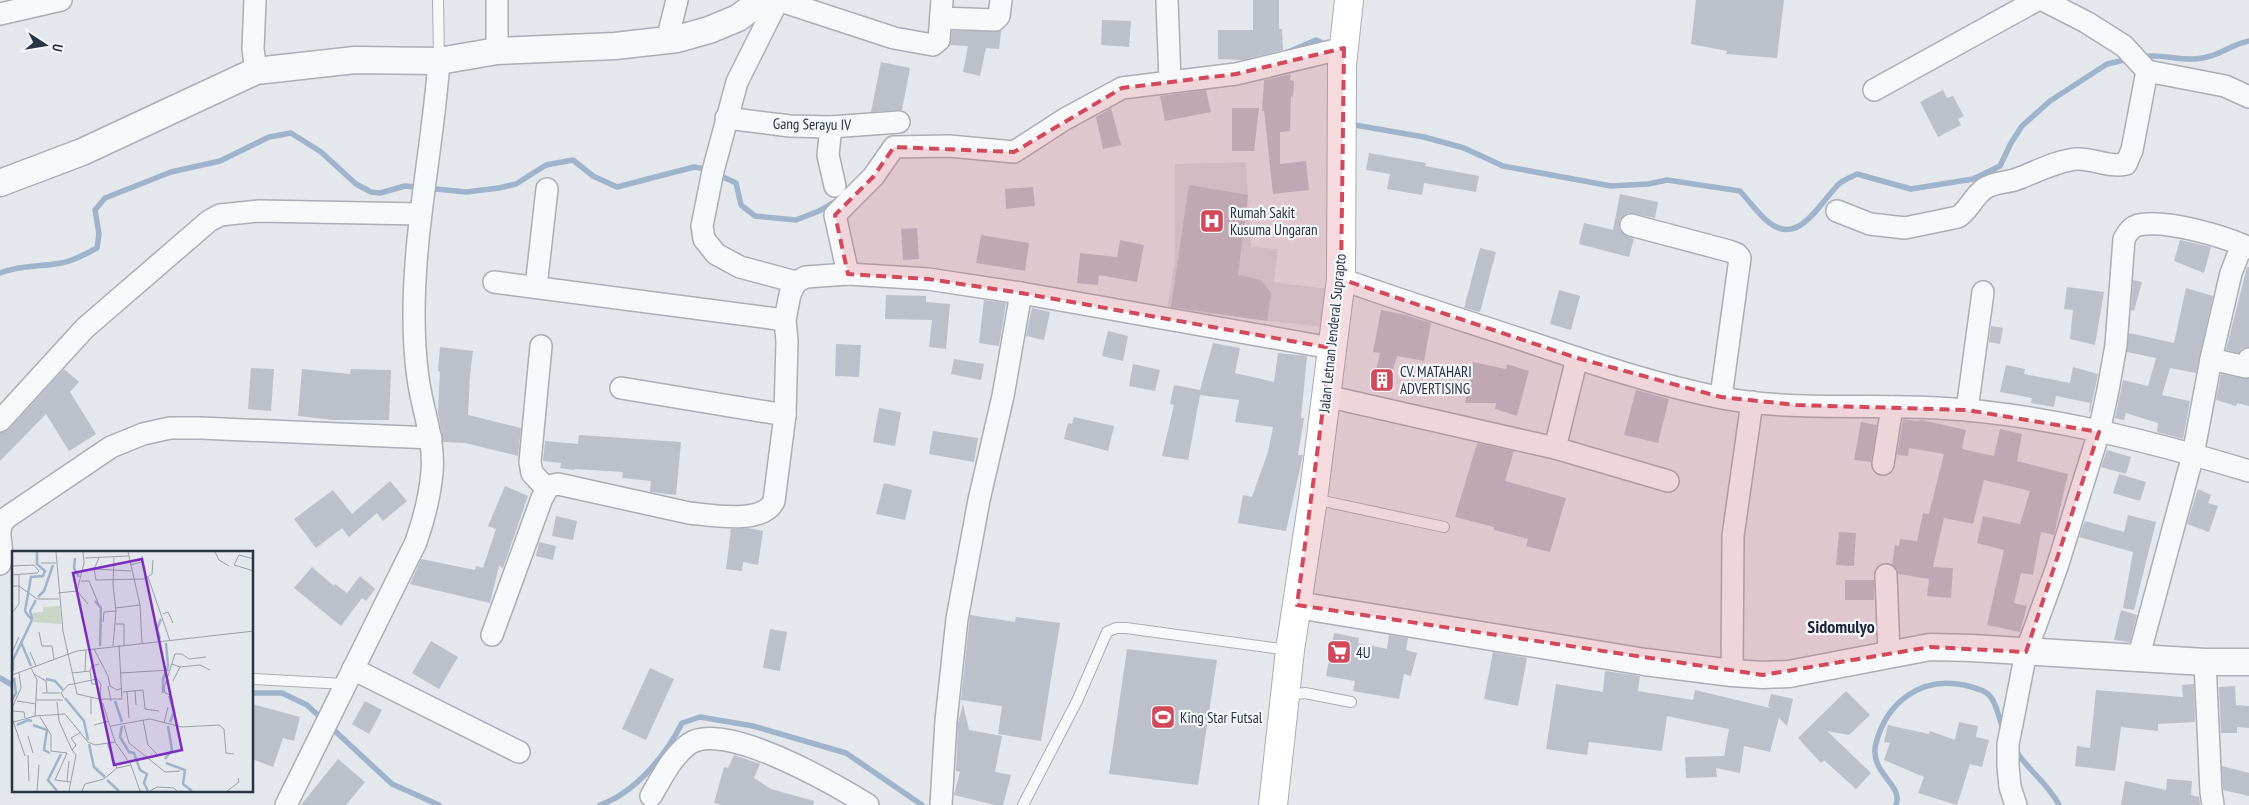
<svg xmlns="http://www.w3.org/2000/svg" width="2249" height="805" font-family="'PT Sans Narrow',sans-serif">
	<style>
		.built { fill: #d2d6de }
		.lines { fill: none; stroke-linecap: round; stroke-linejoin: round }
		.stream { stroke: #9fb4cc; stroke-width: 5.5 }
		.building { fill: #bbc0ca }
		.service-casing { stroke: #a9aeb7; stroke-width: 12 }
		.minor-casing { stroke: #a9aeb7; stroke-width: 24 }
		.tertiary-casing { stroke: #a9aeb7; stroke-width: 29 }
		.secondary-casing { stroke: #a9aeb7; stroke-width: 30 }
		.service { stroke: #f7f8fa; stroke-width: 10 }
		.minor { stroke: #f7f8fa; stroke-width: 21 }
		.tertiary { stroke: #f7f8fa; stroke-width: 26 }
		.secondary { stroke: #fff; stroke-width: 28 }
		.marked { fill: #d1495b; fill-opacity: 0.2; stroke: #d1495b; stroke-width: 4; stroke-dasharray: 10 6; stroke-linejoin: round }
		.labels { text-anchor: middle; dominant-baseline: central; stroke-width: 4.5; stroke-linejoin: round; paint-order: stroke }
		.street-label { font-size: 15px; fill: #2b3445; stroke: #f4f6f9 }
		.poi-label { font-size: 15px; fill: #2b3445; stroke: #f4f6f9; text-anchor: start }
		.quarter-label { font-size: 18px; font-weight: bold; fill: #1d2536; stroke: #f4f6f9 }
		.inset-river { fill: none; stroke: #9fb4cc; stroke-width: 2.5 }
		.inset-road { fill: none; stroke: #9a9fa9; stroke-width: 1 }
		.view { fill: #7b2cbf; fill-opacity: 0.15; stroke: #7b2cbf; stroke-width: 2.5 }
		.inset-edge { fill: none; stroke: #2b3445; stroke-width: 2.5 }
	</style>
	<rect width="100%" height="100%" fill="#e4e7ec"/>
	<polygon class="built" points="1246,162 1251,247 1278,249 1274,282 1328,289 1323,327 1167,309 1175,260 1175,164"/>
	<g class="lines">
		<g class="stream">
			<polyline points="1288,52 1316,40 1328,46"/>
			<path d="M2140,57C2163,53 2174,60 2194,59C2218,58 2229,45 2249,41"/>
			<path d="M1349,124L1424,137L1464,148L1503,166L1611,186L1648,184L1667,180L1740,191C1749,201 1757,212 1766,220C1799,250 1820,201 1840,183C1845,179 1852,177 1857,174L1911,189L1973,179L2000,166L2011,143L2022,126L2050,101L2107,64L2129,59"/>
			<path d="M0,273C20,265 40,267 61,263C74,261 85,254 97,248L99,234L95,210L105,198L171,172L220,161L269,137L291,133L321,152L356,184L371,192L380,193L405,186L466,192L499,188L516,184L546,165L573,160L593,176L617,187L694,167L706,169L736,183L741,205L755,216L796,220L819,211L836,201"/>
			<polyline points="0,678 14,686"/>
			<polyline points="252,693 282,693 307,705 392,784 439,805"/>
			<path d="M2015,749C2027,770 2048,783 2059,805"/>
			<path d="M600,805C635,793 666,755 682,723L700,717L753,726L846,753L922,805"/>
			<path d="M1896,805C1904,784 1868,773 1876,743C1887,702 1921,676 1964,685C1972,687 1983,689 1989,695C1998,704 1998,719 2004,730"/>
		</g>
	</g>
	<g class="building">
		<polygon points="1253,0 1279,0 1279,29 1282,29 1283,50 1243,60 1218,59 1218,30 1253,30"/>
		<polygon points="1696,0 1784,0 1777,58 1726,54 1727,51 1691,44"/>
		<polygon points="1102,20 1131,21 1129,47 1101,45"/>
		<polygon points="952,31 1001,31 999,49 986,48 980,76 963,72 968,46 950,45"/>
		<polygon points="881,62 910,68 902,110 871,112"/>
		<polygon points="1291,74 1290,80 1294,81 1293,97 1291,96 1290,131 1280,132 1280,164 1306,161 1309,190 1273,194 1264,111 1262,111 1264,80"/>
		<polygon points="1206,90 1211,112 1165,121 1160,96"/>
		<polygon points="1943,90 1947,98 1953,96 1964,116 1958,119 1961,125 1938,137 1920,102"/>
		<polygon points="1111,108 1121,145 1103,149 1096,117"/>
		<polygon points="1232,108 1259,108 1254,151 1232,151"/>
		<polygon points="1369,153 1426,163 1425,166 1479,176 1476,192 1424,183 1422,195 1387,189 1390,174 1366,170"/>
		<polygon points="1189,185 1248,195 1238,275 1261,280 1271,293 1267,321 1171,307"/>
		<polygon points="1033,187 1035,206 1006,209 1005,189"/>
		<polygon points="1620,194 1658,202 1655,218 1628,213 1623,216 1619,221 1619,228 1622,233 1634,239 1629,257 1579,244 1584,223 1613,230"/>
		<polygon points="917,228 919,259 903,260 901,229"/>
		<polygon points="981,235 1029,243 1025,271 976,263"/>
		<polygon points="1120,240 1144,245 1137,282 1099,275 1098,285 1077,283 1080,253 1117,257"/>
		<polygon points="2180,240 2211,247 2204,273 2174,261"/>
		<polygon points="1480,248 1496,252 1480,312 1464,308"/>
		<polygon points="2247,267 2249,267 2249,347 2241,349 2239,353 2226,350"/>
		<polygon points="2133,280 2142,282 2134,311 2131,310"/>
		<polygon points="2067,287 2104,292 2095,345 2070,339 2073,310 2064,309"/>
		<polygon points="2186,288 2213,296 2196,373 2170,368 2162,395 2190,401 2183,439 2157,432 2158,423 2126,413 2124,420 2115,418 2123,380 2148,386 2156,358 2127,352 2129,333 2174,343"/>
		<polygon points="1559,290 1580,296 1571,330 1550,324"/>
		<polygon points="886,295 926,296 926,302 950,304 946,349 929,347 932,320 885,319"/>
		<polygon points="984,300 1006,303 999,346 979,343"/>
		<polygon points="1032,308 1050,312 1044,340 1026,336"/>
		<polygon points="1381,310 1406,315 1431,323 1424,361 1397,356 1387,389 1373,384 1380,353 1373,352"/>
		<polygon points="1991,326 2003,328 2000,344 1989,342"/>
		<polygon points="1108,331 1128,336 1123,361 1102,356"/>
		<polygon points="1213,343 1240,348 1235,373 1274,382 1278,353 1307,356 1301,418 1304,418 1298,455 1303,455 1286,531 1238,523 1243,495 1252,497 1268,452 1273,427 1235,422 1239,400 1200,395 1188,460 1162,456 1174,405 1170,404 1174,385 1200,390"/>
		<polygon points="836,344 861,345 859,377 835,376"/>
		<polygon points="440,347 473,351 470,375 468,415 521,428 518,456 465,443 443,442 438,412 440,372 438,371"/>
		<polygon points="954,359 984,364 981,380 951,374"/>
		<polygon points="1473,362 1506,369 1507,364 1529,371 1517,416 1495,409 1496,403 1465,403"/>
		<polygon points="1133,364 1160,370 1155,391 1129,386"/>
		<polygon points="2006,365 2025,369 2024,374 2070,383 2073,367 2098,374 2090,412 2089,412 2090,403 2056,396 2054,407 2031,403 2032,398 2000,392"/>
		<polygon points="251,368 274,369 271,411 248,409"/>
		<polygon points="64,369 79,382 70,392 96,434 69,451 46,414 0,461 0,433 9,429"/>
		<polygon points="302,369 350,374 351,369 391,370 389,420 334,420 298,416"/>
		<polygon points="2221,374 2249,379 2249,406 2237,403 2236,406 2216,400"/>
		<polygon points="1636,390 1669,399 1658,443 1624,435"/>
		<polygon points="879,408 901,412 895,446 873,442"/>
		<polygon points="1074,417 1114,426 1108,451 1064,439 1068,423 1072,424"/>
		<polygon points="1903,419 1917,421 1922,420 1966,430 1962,449 1994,456 2000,429 2022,434 2017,461 2068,474 2054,535 2041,532 2033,575 2021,573 2014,603 2027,606 2020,632 1987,625 2004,550 1977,543 1983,516 2020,524 2030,491 1984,480 1973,524 1944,518 1933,567 1953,568 1951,598 1927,596 1929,579 1898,574 1892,564 1895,545 1899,546 1900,539 1917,541 1923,513 1929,514 1944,454 1909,448 1908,456 1897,455"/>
		<polygon points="1861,422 1877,425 1871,462 1854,460"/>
		<polygon points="933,431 978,438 974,462 929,454"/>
		<polygon points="579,435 681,442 676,495 650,492 651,481 622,478 623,472 575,469 574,470 560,468 561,463 543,461 545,441 578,444"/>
		<polygon points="1477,443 1514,451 1505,481 1566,498 1550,552 1526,546 1528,539 1494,530 1494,527 1455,517"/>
		<polygon points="2107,450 2131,457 2126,474 2101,467"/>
		<polygon points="2119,474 2146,482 2140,501 2113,493"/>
		<polygon points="390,481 407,501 383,521 377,513 349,537 342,528 316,548 294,519 333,490 352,514"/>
		<polygon points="884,483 912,490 905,520 876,514"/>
		<polygon points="505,486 528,496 503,568 499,566 490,603 410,584 421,559 475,570 476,566 483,568 496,529 488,526"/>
		<polygon points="2198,489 2211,495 2208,503 2218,506 2209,532 2187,524"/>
		<polygon points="2128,515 2156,522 2134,610 2123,608 2133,552 2079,537 2085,521 2124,532"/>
		<polygon points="556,516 577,521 573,540 552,536"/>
		<polygon points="731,529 748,528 763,531 758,565 743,562 742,571 726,569"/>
		<polygon points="1839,532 1856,533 1854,566 1836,565"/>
		<polygon points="539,542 556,546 553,560 536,556"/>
		<polygon points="312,567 334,586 335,584 347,593 360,576 375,589 366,601 362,598 341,626 294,588"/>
		<rect x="1845" y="580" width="29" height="20"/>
		<polygon points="2121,610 2137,615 2130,642 2114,640"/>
		<polygon points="970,615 1015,622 1016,617 1060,623 1041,741 998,734 1002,706 961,700"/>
		<polygon points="770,629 787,632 780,671 763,668"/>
		<polygon points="1334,633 1359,638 1358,643 1387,649 1389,635 1408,638 1406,650 1417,653 1411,676 1404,674 1399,699 1353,691 1355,681 1326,676"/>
		<polygon points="431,641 458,657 439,689 412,673"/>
		<polygon points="1127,649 1217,660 1198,785 1109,774"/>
		<polygon points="1493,652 1527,658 1518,706 1484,699"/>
		<polygon points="650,668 674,679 646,740 622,729"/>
		<polygon points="1605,671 1640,676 1638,691 1693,700 1695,690 1770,708 1768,706 1771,694 1793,699 1787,726 1779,718 1770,752 1744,746 1740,773 1716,768 1717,777 1686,778 1685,757 1724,756 1729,729 1667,716 1662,751 1589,742 1587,755 1546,749 1556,684 1603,692"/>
		<polygon points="2194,684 2195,722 2158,724 2158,731 2121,727 2115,771 2075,766 2077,746 2090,748 2096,690 2183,697 2182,685"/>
		<polygon points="2235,686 2236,705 2249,706 2249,728 2237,727 2237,733 2221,733 2219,687"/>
		<polygon points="1846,691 1870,715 1849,735 1827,731 1871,773 1856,789 1824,760 1821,763 1798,738"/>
		<polygon points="365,701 382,710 369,734 352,724"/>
		<polygon points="252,704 300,717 294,741 283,738 273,767 252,759"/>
		<polygon points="963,704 969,730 1002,736 995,772 1011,775 1003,805 995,805 954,795 960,772 956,771 958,723"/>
		<polygon points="1959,722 1978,726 1976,737 1989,740 1982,767 1970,764 1957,805 1918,793 1924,777 1884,760 1890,743 1884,742 1888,725 1929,734 1930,731 1955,740"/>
		<polygon points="734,755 760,764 754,778 771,789 814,801 813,805 722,805 714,803 724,767 728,768"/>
		<polygon points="338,759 365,782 346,805 301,805"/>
		<polygon points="2222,766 2249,773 2249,796 2223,790"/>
		<polygon points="2167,779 2192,781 2191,795 2199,797 2200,805 2121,805 2125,781 2166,790"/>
	</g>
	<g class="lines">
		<defs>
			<g id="service">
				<polyline points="438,0 439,59"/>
				<polyline points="1314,499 1444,527"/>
				<polyline points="252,679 345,684"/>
				<polyline points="1286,695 1305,693 1351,702"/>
				<polyline points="1023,805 1077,701 1107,632 1116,628 1126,628 1289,650"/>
			</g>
			<g id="minor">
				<polyline points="255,0 253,49 256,71"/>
				<polyline points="942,0 939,40 933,45 894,38 778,0 737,82 713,171 702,226 704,239 716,254 740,267 796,282 806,277 848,274 928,279 1021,293 1331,348"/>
				<polyline points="1167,0 1170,81"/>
				<polyline points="2043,0 2086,22 2124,46 2147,71 2225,86 2249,97"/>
				<polyline points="0,14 61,0"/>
				<polyline points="941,18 995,20 999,16 1001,0"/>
				<polyline points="667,40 677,0"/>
				<polyline points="497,51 497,0"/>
				<polyline points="1874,90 2037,0"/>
				<polyline points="726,118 790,126 831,127 899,122"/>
				<polyline points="831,127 828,155 835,186"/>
				<path d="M1837,211L1870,224L1905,228L1958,217C1969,210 1973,197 1984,189C1993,182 2007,183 2017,179C2036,172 2056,161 2076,159C2093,158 2109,168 2126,164L2132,150L2147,71"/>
				<polyline points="1631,225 1729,251 1737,254 1740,258 1721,397"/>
				<polyline points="848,274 835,215 873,177 894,147 949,146 1014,152 1065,119 1122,88 1236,74 1344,48"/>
				<path d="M1341,279C1405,302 1469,322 1532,343C1594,364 1657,385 1722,398C1792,411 1866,404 1937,408C2040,413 2150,441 2249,471"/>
				<polyline points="494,282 785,320"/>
				<polyline points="536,287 547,189"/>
				<polyline points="541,346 530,462 532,473 546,488"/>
				<polyline points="2211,359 2246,367 2249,359"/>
				<polyline points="621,388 785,415"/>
				<polyline points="1326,396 1555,448 1577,358"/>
				<polyline points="1967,410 1983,292"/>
				<polyline points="0,421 85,328 209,221 220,215 259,211 420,214"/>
				<polyline points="1555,448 1668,481"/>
				<polyline points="1883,464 1892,407"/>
				<polyline points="0,532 1,525 6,518 111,447 143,434 170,428 200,428 431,438"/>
				<polyline points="0,536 2,555 0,564"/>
				<polyline points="1886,575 1889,654"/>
				<path d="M492,635L542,498L549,486L558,484L689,513C711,515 763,525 774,501L785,415L787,341L785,320L790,294L796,282"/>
				<polyline points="2138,659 2193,455 2211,359 2231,273 2242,245"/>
				<polyline points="2205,662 2211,792 2213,805"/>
				<polyline points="353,669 519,752"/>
				<polyline points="1732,673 1733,536 1752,402"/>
				<path d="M651,796C661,779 672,756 689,744C723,719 836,785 868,805"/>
				<path d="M286,805L416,542C424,519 430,495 432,472C435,440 422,409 418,378C415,357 414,335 414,314C414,229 433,146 439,61"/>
				<polyline points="941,805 946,721 957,619 979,500 1003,396 1021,293"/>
				<path d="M2016,805L2010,787L2008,766V744L2012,724L2026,652L2057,567L2099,432L2108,390L2116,345L2124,239C2127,233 2131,227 2138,225C2165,219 2224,236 2249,248"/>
			</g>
			<g id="tertiary">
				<polyline points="0,183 82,152 256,71 355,60 439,61 497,51 615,46 677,39 709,30 738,18 762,0"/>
				<polyline points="1297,605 1645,662 1732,673 1763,675 1789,674 1930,647 1972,648 2205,662 2249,662"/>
			</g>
			<polyline id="secondary" points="1273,805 1290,650 1313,499 1341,279 1342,65 1349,0"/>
		</defs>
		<use href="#service" class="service-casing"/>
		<use href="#minor" class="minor-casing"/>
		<use href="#tertiary" class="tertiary-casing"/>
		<use href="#secondary" class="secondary-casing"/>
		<use href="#service" class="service"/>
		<use href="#minor" class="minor"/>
		<use href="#tertiary" class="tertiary"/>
		<use href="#secondary" class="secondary"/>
	</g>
	<path class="marked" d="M1344,48L1341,279L1577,358L1721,397L1796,405L1967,410L2099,432L2026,652L1930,647L1763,675L1297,605L1331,348L1021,293L928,279L848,274L835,215L873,177L894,147L1014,152L1122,88L1236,74Z"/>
	<defs>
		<symbol id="hospital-square" viewBox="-11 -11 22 22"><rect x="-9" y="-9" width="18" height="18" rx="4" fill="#d1495b" stroke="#f4f6f9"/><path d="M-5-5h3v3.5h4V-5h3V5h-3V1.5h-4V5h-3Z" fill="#fff"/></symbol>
		<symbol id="building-square" viewBox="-11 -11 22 22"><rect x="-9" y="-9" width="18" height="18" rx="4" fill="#d1495b" stroke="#f4f6f9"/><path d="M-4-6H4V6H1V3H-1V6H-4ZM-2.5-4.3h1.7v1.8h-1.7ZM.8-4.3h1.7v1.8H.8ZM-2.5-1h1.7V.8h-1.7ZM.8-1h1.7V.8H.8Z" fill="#fff"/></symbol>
		<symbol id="supermarket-square" viewBox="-11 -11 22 22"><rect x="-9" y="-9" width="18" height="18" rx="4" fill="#d1495b" stroke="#f4f6f9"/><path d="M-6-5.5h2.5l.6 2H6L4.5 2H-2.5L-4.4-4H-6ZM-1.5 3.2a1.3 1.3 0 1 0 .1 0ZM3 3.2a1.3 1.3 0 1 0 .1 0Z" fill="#fff"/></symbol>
		<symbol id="stadium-square" viewBox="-11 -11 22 22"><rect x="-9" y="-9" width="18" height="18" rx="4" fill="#d1495b" stroke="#f4f6f9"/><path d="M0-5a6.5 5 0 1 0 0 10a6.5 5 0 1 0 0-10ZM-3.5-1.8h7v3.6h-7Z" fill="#fff"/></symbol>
	</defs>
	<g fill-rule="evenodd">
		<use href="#hospital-square" x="1198" y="207" width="28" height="28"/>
		<use href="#building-square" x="1368" y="366" width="28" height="28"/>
		<use href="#supermarket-square" x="1325" y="638" width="28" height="28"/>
		<use href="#stadium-square" x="1149" y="703" width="28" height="28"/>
	</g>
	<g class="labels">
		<g class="street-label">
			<text transform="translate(812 124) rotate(1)">Gang Serayu IV</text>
			<text transform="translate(1332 333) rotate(-84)">Jalan Letnan Jenderal Suprapto</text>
		</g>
		<g class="poi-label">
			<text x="1230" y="212">Rumah Sakit<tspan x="1230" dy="17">Kusuma Ungaran</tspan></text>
			<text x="1400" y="371">CV. MATAHARI<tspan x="1400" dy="17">ADVERTISING</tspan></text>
			<text x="1356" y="652">4U</text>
			<text x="1180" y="717">King Star Futsal</text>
		</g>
		<g class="quarter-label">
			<text x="1841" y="626">Sidomulyo</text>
		</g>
	</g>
	<g transform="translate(12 551)">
		<rect width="241" height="241" fill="#e4e7ec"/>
		<path d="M48,55L49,73L21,71V62L31,61V56Z" fill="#c9d6c5"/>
		<path class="inset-river" d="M63,7L62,17L67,26M26,46L32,40L41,14M83,50L89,57L88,95M17,66L13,60L19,26L31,25L33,20L25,13V1M20,66L18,60L24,49M148,88L145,78L149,68M9,91L19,115M1,120V109L19,71L20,67L17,66M34,128L43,130L51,139M151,142V128L156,115L154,92M157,145L162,161L158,171M53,147L72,170L76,189M0,149L4,142L2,127M103,150L110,171M5,174L16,169L20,170M21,174L35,179L32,199L38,202M110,175L108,186L117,201L122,202L128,219L135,223L132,232L136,240M77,193L82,216L93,226M153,208L160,199L156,175M154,212L173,219L171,233L180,240M95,229L107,240M45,240L36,229L49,203"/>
		<path class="inset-road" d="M44,1L51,80L65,143L87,148L91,153L103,191L119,214L128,240M116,1L128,54L130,92M203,1L207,9L217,15M73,7L116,5M87,7L82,18L84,29L132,28L140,23L141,9M242,8L227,4L222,14L242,20M29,12H44M118,14L130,11V5M0,15L22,14L27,20L25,22L0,24M82,18L119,20M136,26L158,90M69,30H77L87,54M0,35H7L25,48H47M65,40L76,53M46,42L65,40L72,12L71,1M104,57L128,54M0,62L7,53V23M151,63L156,61L161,72M91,71L92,61L104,60M104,73H112V94M27,81L30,95H40L42,108M101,95L104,60L101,34L102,6M82,98L96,125L98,135L105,139L110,137M0,101L7,86M18,101L24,115M160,113L168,116L161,130M168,116L188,114L198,119M19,117L25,129L23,165L53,163L76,191L83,194L103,191M73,120L74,99M78,120L80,133H86M60,122L78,120L80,115L87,113M108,122L158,119M22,123L34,130L35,142M0,124L65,100L242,80M96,135L99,150M123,139L124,154M111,141L131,139L133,158L147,160M115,141L117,167M30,142H48M158,144L153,142L152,137L163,103H170L177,108L194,106M52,147L49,142L56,134L85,128L89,133L88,147M88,148H110L107,94M24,149H51M5,150L24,153M45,151L47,170L60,199M0,157L9,137L7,122M0,160L12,161L13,167M79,163V146M28,166L39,184V200L55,202L43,229L59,231M0,167L13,205M131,169L136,194L146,204L150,203M2,171L23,165M152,172L156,156M82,174L97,170M112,174L117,192L153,221L168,220M99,175L138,168L170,176L207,174L212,178L214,202L222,203M16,185L21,202M95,192L105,217M16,204L17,230M55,230L57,210M25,240L27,214M57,240L64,204L60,199L64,194L59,187L69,181M70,240L73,233L92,228L105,217L119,214M138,240L145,236L162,237L165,240M215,240L227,231L226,227"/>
		<path class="view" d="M130,8L170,199L102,214L61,22Z"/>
		<rect width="241" height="241" class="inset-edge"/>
	</g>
	<g transform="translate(45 45) rotate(102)" stroke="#f4f6f9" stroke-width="4" paint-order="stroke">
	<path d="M0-4L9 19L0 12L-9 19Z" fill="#2b3445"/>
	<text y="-8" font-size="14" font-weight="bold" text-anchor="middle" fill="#2b3445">U</text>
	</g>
</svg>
